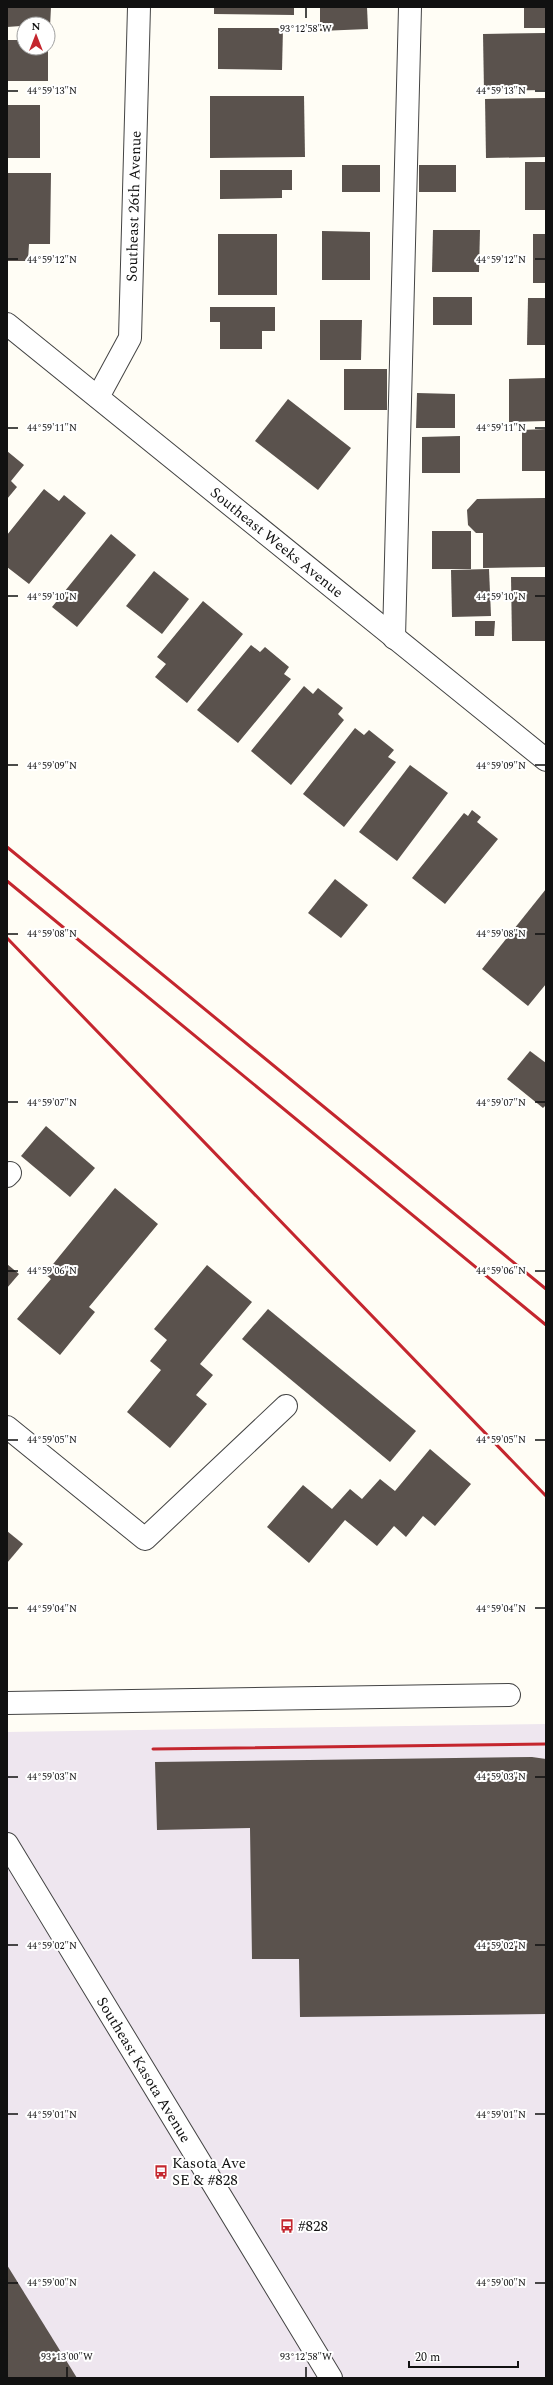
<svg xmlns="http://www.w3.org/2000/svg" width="553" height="2385" font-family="Spectral,serif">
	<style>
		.industrial { fill: #eee6ef }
		.building { fill: #5a524d }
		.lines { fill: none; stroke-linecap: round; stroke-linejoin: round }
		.minor-casing { stroke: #444; stroke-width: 24 }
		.minor { stroke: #fff; stroke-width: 22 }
		.rail { stroke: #c4262e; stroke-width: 3 }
		.ticks { fill: none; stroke: #111; stroke-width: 1.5 }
		.labels { text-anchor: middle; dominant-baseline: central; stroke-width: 4; stroke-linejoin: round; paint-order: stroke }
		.street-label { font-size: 15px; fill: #111; stroke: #fff }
		.poi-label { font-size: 15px; fill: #111; stroke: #fff; text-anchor: start }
		.ticks-label { font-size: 10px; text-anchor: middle; fill: #111; stroke: #fff; stroke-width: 4; stroke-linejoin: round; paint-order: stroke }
	</style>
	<rect width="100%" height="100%" fill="#fffdf5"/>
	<polygon class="industrial" points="546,1724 546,2378 7,2378 7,1732"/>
	<g class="building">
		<polygon points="7,7 51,7 50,27 48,27 48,24 7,27"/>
		<polygon points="214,7 294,7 294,15 214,14"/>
		<polygon points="320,7 367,7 368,29 320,31"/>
		<rect x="524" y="7" width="22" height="21"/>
		<polygon points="218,28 283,28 282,70 218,69"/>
		<polygon points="546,33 546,90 484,91 483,34"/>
		<polygon points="7,40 24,40 24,48 48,48 48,81 7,81"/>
		<polygon points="210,96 304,96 305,157 210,158"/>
		<polygon points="546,98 546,157 486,158 485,99"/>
		<rect x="7" y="105" width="33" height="53"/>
		<rect x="525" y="162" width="21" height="48"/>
		<rect x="342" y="165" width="38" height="27"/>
		<rect x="419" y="165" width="37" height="27"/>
		<polygon points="220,170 292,170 292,190 282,190 282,198 220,199"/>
		<polygon points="7,173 51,173 50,244 29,244 28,261 7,261"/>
		<polygon points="433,230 480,230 479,272 432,272"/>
		<polygon points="322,231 370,232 370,280 322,280"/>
		<rect x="218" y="234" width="59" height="61"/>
		<rect x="533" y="234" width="13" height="49"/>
		<rect x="433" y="297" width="39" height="28"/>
		<polygon points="528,298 546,298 546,345 527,345"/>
		<polygon points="210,307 275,307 275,331 262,331 262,349 220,349 220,322 210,322"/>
		<polygon points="320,320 362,320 361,360 320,360"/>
		<rect x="344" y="369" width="43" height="41"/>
		<polygon points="546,378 546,421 509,422 509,379"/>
		<polygon points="417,393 455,394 455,428 416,428"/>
		<polygon points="288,399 351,448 318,490 255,441"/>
		<polygon points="546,429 546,471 522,471 522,430"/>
		<polygon points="460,436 460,473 422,473 422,437"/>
		<polygon points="7,451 24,465 11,481 17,487 7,499"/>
		<polygon points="44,489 59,501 64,495 86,513 29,584 7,567 7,535"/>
		<polygon points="546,498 546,567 483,568 483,533 476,533 468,525 467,510 477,499"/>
		<rect x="432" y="531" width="39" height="38"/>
		<polygon points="111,534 136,555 77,627 52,607"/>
		<polygon points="489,569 491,616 452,617 451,570"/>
		<polygon points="154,571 189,599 162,634 126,606"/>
		<polygon points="511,577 546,577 546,641 512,641"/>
		<polygon points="203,601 243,634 187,703 155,677 166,664 157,657"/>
		<polygon points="475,621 495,621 494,636 475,636"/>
		<polygon points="251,645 260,652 265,647 289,667 284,674 291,679 238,743 197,710"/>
		<polygon points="304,686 313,694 318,688 343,708 338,714 344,720 291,785 251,751"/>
		<polygon points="355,728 364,735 369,730 394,750 388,757 396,762 344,827 303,794"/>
		<polygon points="410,765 448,793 397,861 359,832"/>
		<polygon points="472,810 481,817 477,822 498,839 445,904 412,878 464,813 468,816"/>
		<polygon points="335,879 368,905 341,938 308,913"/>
		<polygon points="546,889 546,984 528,1006 482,969"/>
		<polygon points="530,1051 546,1063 546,1105 543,1108 507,1079"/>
		<polygon points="46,1126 95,1168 70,1197 21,1156"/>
		<polygon points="115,1188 158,1224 89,1307 95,1312 60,1355 17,1319 51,1279 45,1274"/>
		<polygon points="7,1264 19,1274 7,1288"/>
		<polygon points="207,1265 252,1302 200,1364 213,1375 196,1395 207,1404 170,1448 127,1412 161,1370 150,1361 167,1340 154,1329"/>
		<polygon points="268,1309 416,1431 390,1462 242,1339"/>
		<polygon points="430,1449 471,1484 435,1526 423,1516 406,1537 394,1526 377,1546 345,1520 309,1563 267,1527 303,1485 332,1509 350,1489 362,1499 380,1479 395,1491"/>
		<polygon points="7,1531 23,1544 7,1563"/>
		<polygon points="532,1757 546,1759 546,2014 300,2017 299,1959 252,1959 250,1828 157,1830 155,1762"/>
		<polygon points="7,2265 77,2378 7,2378"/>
	</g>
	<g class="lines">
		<defs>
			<g id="minor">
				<path id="s1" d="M7,324L546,760"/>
				<path id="s2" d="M98,397L130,338L139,7"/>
				<polyline points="394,638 410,7"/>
				<polyline points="7,1176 10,1173"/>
				<polyline points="7,1427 145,1539 286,1406"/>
				<polyline points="7,1703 509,1695"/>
				<path id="s3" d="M7,1844L331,2378"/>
			</g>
		</defs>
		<use href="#minor" class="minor-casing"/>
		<use href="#minor" class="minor"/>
		<g class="rail">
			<polyline points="7,847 546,1289"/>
			<polyline points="7,881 546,1325"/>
			<polyline points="7,938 546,1496"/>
			<polyline points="153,1749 546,1744"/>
		</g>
	</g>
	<path class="ticks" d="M306,8V18M8,91H18M535,91H545M8,259H18M535,259H545M8,428H18M535,428H545M8,596H18M535,596H545M8,765H18M535,765H545M8,934H18M535,934H545M8,1102H18M535,1102H545M8,1271H18M535,1271H545M8,1440H18M535,1440H545M8,1608H18M535,1608H545M8,1777H18M535,1777H545M8,1945H18M535,1945H545M8,2114H18M535,2114H545M8,2283H18M535,2283H545M67,2367V2377M306,2367V2377"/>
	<defs>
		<symbol id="bus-bare" viewBox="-9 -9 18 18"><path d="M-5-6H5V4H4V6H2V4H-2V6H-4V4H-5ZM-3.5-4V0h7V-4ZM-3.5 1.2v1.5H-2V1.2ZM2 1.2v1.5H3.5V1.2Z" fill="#c4262e" stroke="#fff" stroke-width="2.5" paint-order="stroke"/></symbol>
	</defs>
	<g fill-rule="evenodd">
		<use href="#bus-bare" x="151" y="2162" width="20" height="20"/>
		<use href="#bus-bare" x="277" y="2216" width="20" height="20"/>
	</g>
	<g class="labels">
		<g class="street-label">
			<text stroke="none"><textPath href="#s2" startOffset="199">Southeast 26th Avenue</textPath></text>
			<text stroke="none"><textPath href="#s1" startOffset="347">Southeast Weeks Avenue</textPath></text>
			<text stroke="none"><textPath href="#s3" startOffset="264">Southeast Kasota Avenue</textPath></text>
		</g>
		<g class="poi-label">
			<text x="172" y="2163">Kasota Ave<tspan x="172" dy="17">SE &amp; #828</tspan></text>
			<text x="298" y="2226">#828</text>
		</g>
	</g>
	<g class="ticks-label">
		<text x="306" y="32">93°12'58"W</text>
		<text x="52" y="94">44°59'13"N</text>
		<text x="501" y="94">44°59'13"N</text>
		<text x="52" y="263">44°59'12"N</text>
		<text x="501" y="263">44°59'12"N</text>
		<text x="52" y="431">44°59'11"N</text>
		<text x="501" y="431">44°59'11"N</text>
		<text x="52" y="600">44°59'10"N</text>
		<text x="501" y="600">44°59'10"N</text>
		<text x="52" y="769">44°59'09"N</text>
		<text x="501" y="769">44°59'09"N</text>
		<text x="52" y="937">44°59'08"N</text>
		<text x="501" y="937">44°59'08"N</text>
		<text x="52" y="1106">44°59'07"N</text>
		<text x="501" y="1106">44°59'07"N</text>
		<text x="52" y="1274">44°59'06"N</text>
		<text x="501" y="1274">44°59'06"N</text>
		<text x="52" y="1443">44°59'05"N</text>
		<text x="501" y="1443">44°59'05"N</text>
		<text x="52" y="1612">44°59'04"N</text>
		<text x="501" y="1612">44°59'04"N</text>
		<text x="52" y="1780">44°59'03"N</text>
		<text x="501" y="1780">44°59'03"N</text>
		<text x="52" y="1949">44°59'02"N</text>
		<text x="501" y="1949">44°59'02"N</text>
		<text x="52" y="2118">44°59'01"N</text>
		<text x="501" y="2118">44°59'01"N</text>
		<text x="52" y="2286">44°59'00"N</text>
		<text x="501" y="2286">44°59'00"N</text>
		<text x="67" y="2360">93°13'00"W</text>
		<text x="306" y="2360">93°12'58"W</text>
	</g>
	<rect width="553" height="2385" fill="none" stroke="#111111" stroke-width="16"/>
	<g transform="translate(36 36)"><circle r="19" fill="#ffffff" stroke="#a0a0a0"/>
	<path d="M0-3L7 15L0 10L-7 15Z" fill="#c4262e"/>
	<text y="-6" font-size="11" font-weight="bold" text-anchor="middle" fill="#111111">N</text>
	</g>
	<path d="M409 2361v6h109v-6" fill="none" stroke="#111111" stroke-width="2"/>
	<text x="415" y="2361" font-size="12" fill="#111111" stroke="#ffffff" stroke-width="3" paint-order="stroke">20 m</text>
</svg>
